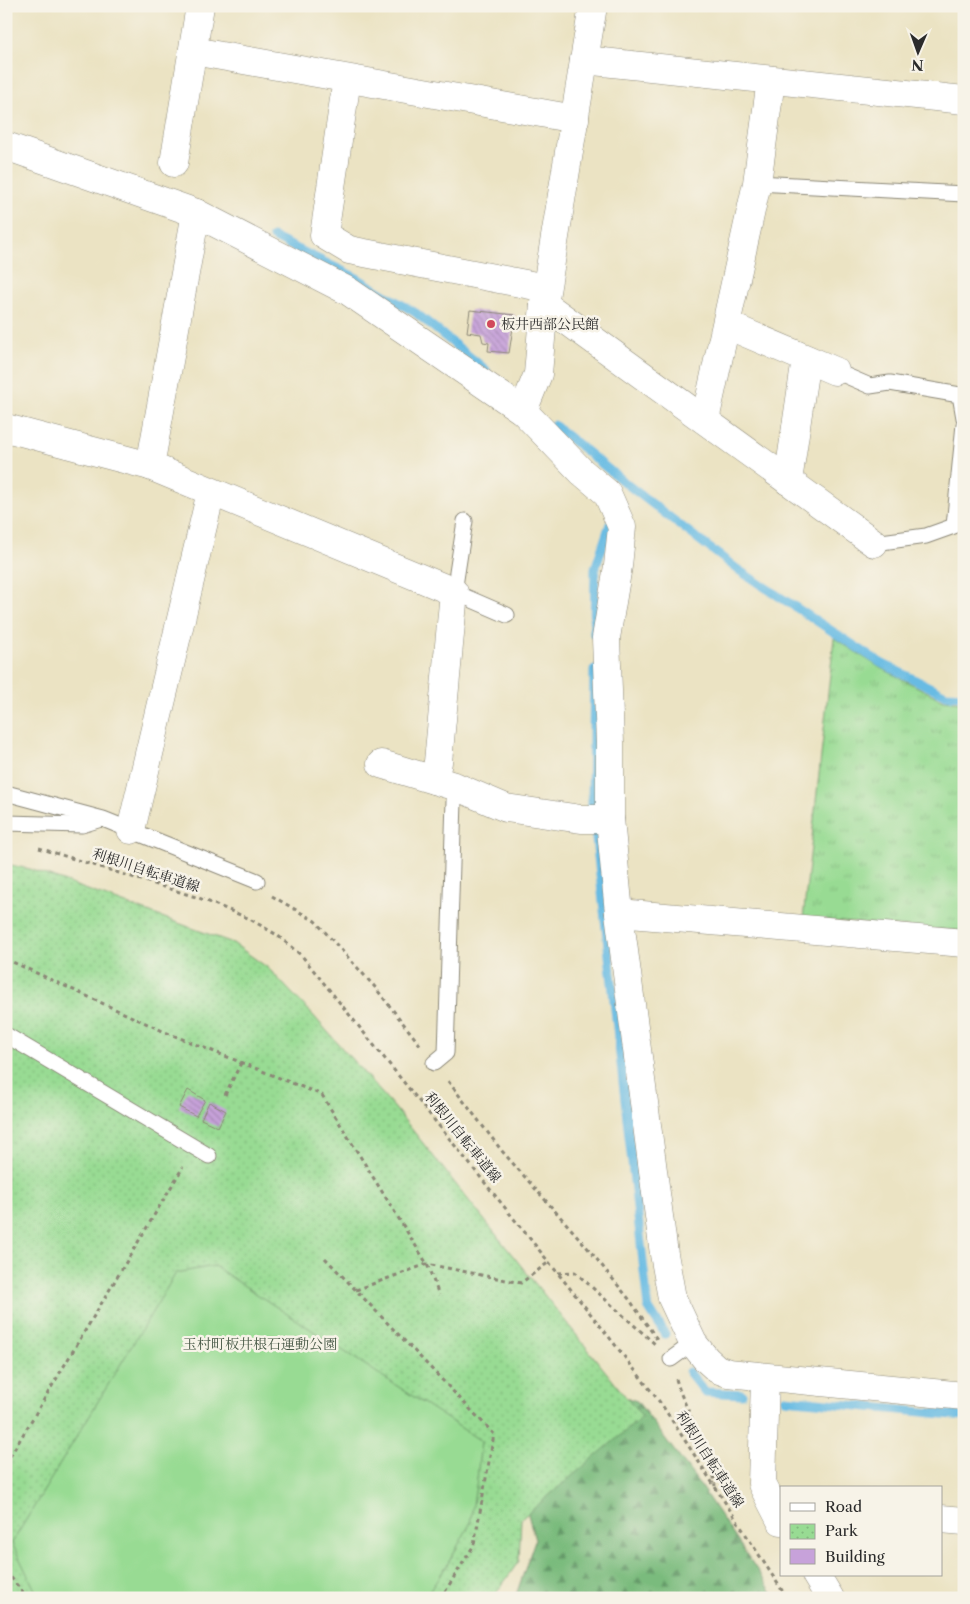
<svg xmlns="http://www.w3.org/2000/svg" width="970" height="1604" font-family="'Libre Caslon Text','Noto Serif JP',serif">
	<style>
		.grass { fill: url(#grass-tufts); stroke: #62835f }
		.forest { fill: url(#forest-firs); stroke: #527354 }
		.park { fill: url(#park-dots); stroke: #62835f }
		.pitch { fill: #98db93; stroke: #62835f }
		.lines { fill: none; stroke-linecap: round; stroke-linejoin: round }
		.stream { stroke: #67bbe3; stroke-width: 9 }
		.building { fill: url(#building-back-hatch) }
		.service-casing { stroke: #8b8777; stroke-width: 17 }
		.minor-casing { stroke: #8b8777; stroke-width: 29 }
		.path { stroke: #8b8777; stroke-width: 3; stroke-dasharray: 4 4; stroke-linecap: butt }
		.service { stroke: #fff; stroke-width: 15 }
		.minor { stroke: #fff; stroke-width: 28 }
		.poi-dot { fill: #d1495b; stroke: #f7f3e8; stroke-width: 2 }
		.labels { text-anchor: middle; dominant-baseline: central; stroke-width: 5; stroke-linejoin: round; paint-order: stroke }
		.poi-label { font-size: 14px; fill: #2b2b2b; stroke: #f7f3e8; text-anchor: start }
		.street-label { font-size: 14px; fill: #2b2b2b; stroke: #f7f3e8 }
		.park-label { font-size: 14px; fill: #465745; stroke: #f7f3e8 }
	</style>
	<defs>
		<pattern id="grass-tufts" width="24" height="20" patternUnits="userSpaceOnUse" patternTransform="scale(1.25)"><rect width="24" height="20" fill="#98db93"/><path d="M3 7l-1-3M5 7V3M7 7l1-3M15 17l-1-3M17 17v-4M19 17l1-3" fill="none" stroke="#83bc7f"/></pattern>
		<pattern id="forest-firs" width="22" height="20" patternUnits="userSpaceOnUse" patternTransform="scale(1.25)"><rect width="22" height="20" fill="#7abb7d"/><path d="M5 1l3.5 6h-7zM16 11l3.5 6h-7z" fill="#649867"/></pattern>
		<pattern id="park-dots" width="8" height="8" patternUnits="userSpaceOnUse" patternTransform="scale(1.25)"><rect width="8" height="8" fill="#98db93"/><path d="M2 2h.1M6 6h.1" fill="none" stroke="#83bc7f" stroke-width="1.8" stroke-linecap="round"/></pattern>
		<pattern id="building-back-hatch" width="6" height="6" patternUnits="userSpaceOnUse" patternTransform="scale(1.25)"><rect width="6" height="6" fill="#c7a2da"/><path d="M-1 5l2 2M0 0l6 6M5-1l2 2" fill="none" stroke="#a284b1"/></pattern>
	</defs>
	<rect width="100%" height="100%" fill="#f7f3e8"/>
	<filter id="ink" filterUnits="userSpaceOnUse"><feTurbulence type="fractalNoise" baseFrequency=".02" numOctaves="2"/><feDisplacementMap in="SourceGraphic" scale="10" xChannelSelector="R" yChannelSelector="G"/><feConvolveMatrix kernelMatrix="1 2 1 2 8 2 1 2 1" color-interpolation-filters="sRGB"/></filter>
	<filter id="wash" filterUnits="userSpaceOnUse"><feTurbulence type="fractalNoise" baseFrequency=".0096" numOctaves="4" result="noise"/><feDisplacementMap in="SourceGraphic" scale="20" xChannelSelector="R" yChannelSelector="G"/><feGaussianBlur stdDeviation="1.12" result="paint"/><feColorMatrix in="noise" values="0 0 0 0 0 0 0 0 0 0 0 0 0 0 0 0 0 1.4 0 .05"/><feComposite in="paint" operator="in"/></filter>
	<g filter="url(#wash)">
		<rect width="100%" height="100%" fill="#ebe3c3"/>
		<polygon class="grass" points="834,638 879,667 943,700 964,702 964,931 803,919"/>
		<polygon class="forest" points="579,1383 637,1401 695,1478 776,1598 515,1598 535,1540 512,1456"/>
		<polygon class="park" points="6,864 30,869 233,943 268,968 311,1013 394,1107 642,1417 521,1519 519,1561 493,1598 6,1598"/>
		<polygon class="pitch" points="214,1266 481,1441 477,1479 470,1524 447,1565 425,1598 42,1598 35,1590 12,1543 176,1273"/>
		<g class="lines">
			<g class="stream">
				<polyline points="273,237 357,278 416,313 486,370"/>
				<polyline points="554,425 624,482 737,569 881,663 946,695 964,696"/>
				<polyline points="594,634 595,569 610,524"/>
				<polyline points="592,807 594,670"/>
				<polyline points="595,829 648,1307 665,1334"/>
				<polyline points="689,1372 705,1392 742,1394"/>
				<polyline points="785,1399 964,1416"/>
			</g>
		</g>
		<g id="blocks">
			<g class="building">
				<polygon points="470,310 515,315 509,353 488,351 489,343 483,342 481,334 467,332"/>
				<polygon points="188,1090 205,1100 196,1116 179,1107"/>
				<polygon points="209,1102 226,1111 218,1127 201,1119"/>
			</g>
		</g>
	</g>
	<g filter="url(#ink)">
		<use href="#blocks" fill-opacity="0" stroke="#8b8777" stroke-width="1"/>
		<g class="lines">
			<defs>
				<g id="service">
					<polyline points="757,183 964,194"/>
					<polyline points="835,371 870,386 890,383 960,395 964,418"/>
					<polyline points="465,521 454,592 507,615"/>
					<polyline points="874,543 926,536 954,526 964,424"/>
					<polyline points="6,793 103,819 257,881"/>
					<polyline points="6,823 82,825 101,819"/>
					<polyline points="6,1035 209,1156"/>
					<polyline points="434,1063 446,1053 454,801 457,787"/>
					<polyline points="671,1359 693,1343"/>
				</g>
				<g id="minor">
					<polyline points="193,51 575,119"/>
					<polyline points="584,60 964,100"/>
					<polyline points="347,79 324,235 349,250 546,288"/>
					<polyline points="6,146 196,213 348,291 523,411 582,472 607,493 622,527 618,566 606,638 610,743 610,819 619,913 664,1254 672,1298 693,1343 706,1359 717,1369 728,1373 964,1396"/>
					<polyline points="174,163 200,6"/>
					<polyline points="196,213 150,466 454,592 438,762 434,780"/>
					<polyline points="544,304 874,543"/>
					<polyline points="727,325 835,371"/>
					<polyline points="523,411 538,374 544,304 593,6"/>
					<polyline points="705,420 757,183 771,80"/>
					<polyline points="6,428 150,466"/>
					<polyline points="788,481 806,359"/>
					<polyline points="381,764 457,787 506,808 581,819 610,819"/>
					<polyline points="131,830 211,492"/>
					<polyline points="619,913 964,943"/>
					<polyline points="765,1378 762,1484 781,1521"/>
					<polyline points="941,1519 964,1521"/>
					<polyline points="816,1575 830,1598"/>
				</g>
			</defs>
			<use href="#service" class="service-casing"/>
			<use href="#minor" class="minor-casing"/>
			<g class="path">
				<polyline points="39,848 199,898 248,918 277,935 302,956 602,1328 662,1405 787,1598"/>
				<polyline points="272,896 315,921 374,986 421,1046"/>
				<polyline points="6,959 165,1032 322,1095 427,1264 439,1295"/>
				<polyline points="448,1081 502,1151 586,1246 629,1299 659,1342"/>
				<polyline points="225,1095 241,1063"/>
				<polyline points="325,1258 494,1434 474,1545 441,1598"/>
				<polyline points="558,1273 575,1272 656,1345"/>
				<polyline points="356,1290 427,1264 521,1283 549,1262"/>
				<polyline points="676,1379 680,1392 713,1467 715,1486"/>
				<polyline points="6,1463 183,1167"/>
				<polyline points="6,1571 27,1598"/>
			</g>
			<use href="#service" class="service"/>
			<use href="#minor" class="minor"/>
		</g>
	</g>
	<circle class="poi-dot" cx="491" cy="324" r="5"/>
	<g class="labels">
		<g class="poi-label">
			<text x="501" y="324">板井西部公民館</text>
		</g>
		<g class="street-label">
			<text transform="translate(146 870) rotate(18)">利根川自転車道線</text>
			<text transform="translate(463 1137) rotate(51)">利根川自転車道線</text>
			<text transform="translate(710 1459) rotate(57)">利根川自転車道線</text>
		</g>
		<g class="park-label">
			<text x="260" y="1344">玉村町板井根石運動公園</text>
		</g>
	</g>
	<rect width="970" height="1604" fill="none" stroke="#f7f3e8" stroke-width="25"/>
	<rect x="780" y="1486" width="162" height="90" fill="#f7f3e8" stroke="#a5a39c"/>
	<rect x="790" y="1503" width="25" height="8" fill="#ffffff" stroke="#a5a39c"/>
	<text x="825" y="1512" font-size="15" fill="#2b2b2b">Road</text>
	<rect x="790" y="1524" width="25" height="15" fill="url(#park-dots)" stroke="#a5a39c"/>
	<text x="825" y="1536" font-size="15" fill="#2b2b2b">Park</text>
	<rect x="790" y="1549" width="25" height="15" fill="#c7a2da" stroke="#a5a39c"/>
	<text x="825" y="1562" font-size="15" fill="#2b2b2b">Building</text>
	<g transform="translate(918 52) rotate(182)" stroke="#f7f3e8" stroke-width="4" paint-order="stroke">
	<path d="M0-4L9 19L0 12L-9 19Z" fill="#2b2b2b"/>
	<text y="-8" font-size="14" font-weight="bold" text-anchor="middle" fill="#2b2b2b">N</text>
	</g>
</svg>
